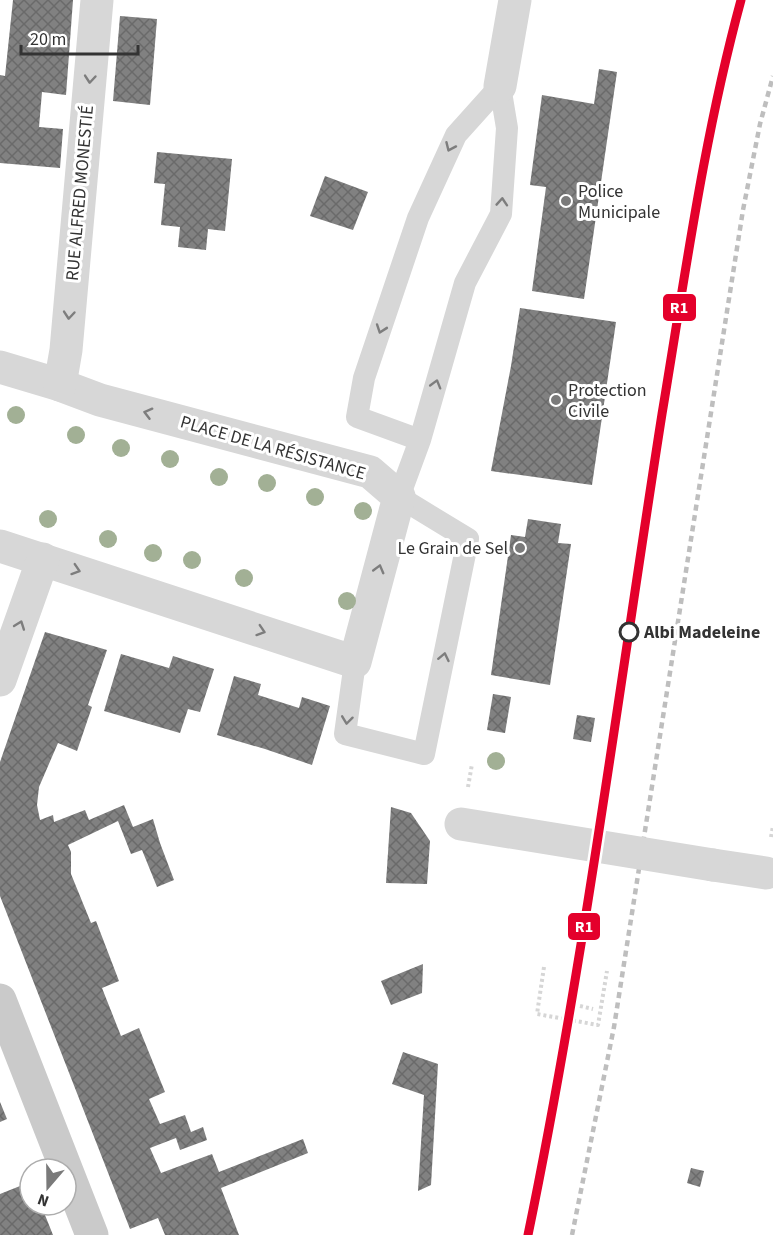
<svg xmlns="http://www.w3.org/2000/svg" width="773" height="1235" font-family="'Source Sans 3',sans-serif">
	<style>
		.building { fill: url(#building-cross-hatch) }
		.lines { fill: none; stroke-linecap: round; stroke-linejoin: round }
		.path { stroke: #d6d6d6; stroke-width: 4; stroke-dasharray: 3 3; stroke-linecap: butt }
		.service { stroke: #d7d7d7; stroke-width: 22 }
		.pedestrian { stroke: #d7d7d7; stroke-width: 33 }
		.minor { stroke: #d7d7d7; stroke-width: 33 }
		.primary { stroke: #cacaca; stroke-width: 33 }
		.rail { stroke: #bebebe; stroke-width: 4.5; stroke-dasharray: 6 4.5; stroke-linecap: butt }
		.pedestrian-bridge { stroke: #d7d7d7; stroke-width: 33 }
		.rail-1-casing { stroke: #fff; stroke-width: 14 }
		.rail-1 { stroke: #e4002b; stroke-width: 9 }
		.tree { fill: #a2b095 }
		.oneway { stroke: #7d7d7d }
		.poi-dot { fill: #7a7a7a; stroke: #fff; stroke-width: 2 }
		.stop-dot { fill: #fff; stroke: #333; stroke-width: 3 }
		.labels { text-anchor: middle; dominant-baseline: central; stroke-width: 6; stroke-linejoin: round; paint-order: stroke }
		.poi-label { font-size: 18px; fill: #333; stroke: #fff; text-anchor: start }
		.street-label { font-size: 18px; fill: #333; stroke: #fff }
		.stop-label { font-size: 18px; font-weight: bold; fill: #333; stroke: #fff; text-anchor: start }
		.line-badge { stroke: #fff; stroke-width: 2 }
		.badge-label { font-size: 16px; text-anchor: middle; font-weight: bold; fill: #fff }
	</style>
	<defs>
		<pattern id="building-cross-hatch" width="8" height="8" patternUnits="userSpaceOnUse" patternTransform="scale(1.5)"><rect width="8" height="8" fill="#818181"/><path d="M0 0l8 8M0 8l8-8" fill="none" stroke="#6a6a6a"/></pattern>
	</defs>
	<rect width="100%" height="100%" fill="#fff"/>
	<g class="building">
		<polygon points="13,0 73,0 66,95 42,92 39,127 63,129 60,168 0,163 0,75 5,76"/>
		<polygon points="120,16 157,19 150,105 113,101"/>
		<polygon points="599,69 617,72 584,299 532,291 546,187 530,185 542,95 594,104"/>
		<polygon points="157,152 232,159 225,231 208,229 206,250 178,247 180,227 161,225 165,184 154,183"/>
		<polygon points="325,176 368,192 353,230 310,216"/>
		<polygon points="520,308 616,322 592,485 491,471 511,366"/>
		<polygon points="528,519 561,524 558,543 571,544 550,685 491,675 511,535 525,537"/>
		<polygon points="45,632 107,650 88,705 92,707 77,751 58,743 39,787 37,805 40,820 53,815 54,822 85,810 89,820 124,805 133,827 153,819 160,843 174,880 157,887 142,850 131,854 118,821 68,845 71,852 71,874 91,923 96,921 119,981 102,988 121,1036 139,1028 165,1092 149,1099 160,1124 185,1115 191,1132 203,1127 207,1140 180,1150 176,1138 150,1148 161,1173 212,1154 219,1172 303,1139 308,1153 221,1188 239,1235 165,1235 158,1218 130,1229 0,896 0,762"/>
		<polygon points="121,654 169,668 173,656 214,669 200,712 188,709 180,733 104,711"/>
		<polygon points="234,676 261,684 258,695 299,708 302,697 330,706 312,765 265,749 217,735"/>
		<polygon points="493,694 511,697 505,733 487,730"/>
		<polygon points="577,715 595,718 591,742 573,739"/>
		<polygon points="391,807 411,813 430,841 427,884 386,883"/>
		<polygon points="423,964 422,993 391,1005 381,981"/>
		<polygon points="403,1052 438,1064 431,1185 418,1191 424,1095 392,1084"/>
		<polygon points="0,1102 7,1119 0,1122"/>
		<polygon points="691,1168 704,1171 700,1187 687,1183"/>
		<polygon points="30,1182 30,1205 41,1205 53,1235 0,1235 0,1194"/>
	</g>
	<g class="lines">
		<g class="path">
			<polyline points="468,787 472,764"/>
			<polyline points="771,837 773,826"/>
			<polyline points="544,967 537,1014 598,1025 607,971"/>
			<polyline points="580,1006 593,1009"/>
		</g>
		<polyline class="service" points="355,662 345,734 424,754 468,539 399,497 420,440 465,283 501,214 507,128 500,86 456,135 418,218 364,378 357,417 420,440"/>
		<polyline class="pedestrian" points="713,865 766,873"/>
		<g class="minor">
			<polyline points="500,86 515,0"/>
			<polyline points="0,367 60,385 100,400 370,472 399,497 355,662 0,546"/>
			<polyline points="60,385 66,350 97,0"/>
			<polyline points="0,680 43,559"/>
		</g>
		<polyline class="primary" points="0,1000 92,1235"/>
		<polyline class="rail" points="572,1235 614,1027 743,210 760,124 773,76"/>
		<polyline class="pedestrian-bridge" points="461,824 713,865"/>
		<defs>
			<path id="rail-1" d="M528,1235C584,963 619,688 662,414C685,276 704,136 741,0"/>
		</defs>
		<use href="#rail-1" class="rail-1-casing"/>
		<use href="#rail-1" class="rail-1"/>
	</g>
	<g class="tree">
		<circle cx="16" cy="415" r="9"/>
		<circle cx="76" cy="435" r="9"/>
		<circle cx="121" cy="448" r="9"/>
		<circle cx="170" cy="459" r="9"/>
		<circle cx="219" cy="477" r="9"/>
		<circle cx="267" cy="483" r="9"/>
		<circle cx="315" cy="497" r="9"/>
		<circle cx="363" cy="511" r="9"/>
		<circle cx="48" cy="519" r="9"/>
		<circle cx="108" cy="539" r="9"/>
		<circle cx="153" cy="553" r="9"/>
		<circle cx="192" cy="560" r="9"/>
		<circle cx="244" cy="578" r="9"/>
		<circle cx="347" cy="601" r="9"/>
		<circle cx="496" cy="761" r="9"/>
	</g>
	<defs><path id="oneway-chevron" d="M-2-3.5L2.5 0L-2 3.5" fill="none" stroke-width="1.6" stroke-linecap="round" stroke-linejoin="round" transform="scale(1.5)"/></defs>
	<g class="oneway">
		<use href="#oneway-chevron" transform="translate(90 79) rotate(95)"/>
		<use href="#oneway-chevron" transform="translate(450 147) rotate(114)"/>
		<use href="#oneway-chevron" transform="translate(502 202) rotate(-86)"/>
		<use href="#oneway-chevron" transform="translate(69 315) rotate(95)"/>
		<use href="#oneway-chevron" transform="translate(381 329) rotate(109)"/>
		<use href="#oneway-chevron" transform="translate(436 384) rotate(-74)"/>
		<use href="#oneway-chevron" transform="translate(148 413) rotate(-165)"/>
		<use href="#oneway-chevron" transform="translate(379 569) rotate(-75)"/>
		<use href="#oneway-chevron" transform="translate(76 570) rotate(18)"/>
		<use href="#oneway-chevron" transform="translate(20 625) rotate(-70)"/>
		<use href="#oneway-chevron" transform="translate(261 631) rotate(18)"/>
		<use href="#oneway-chevron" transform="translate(444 657) rotate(-78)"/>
		<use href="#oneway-chevron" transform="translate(347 720) rotate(97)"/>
	</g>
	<g class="poi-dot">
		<circle cx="566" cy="201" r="6"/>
		<circle cx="556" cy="400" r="6"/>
		<circle cx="520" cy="548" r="6"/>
	</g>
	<circle class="stop-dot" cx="629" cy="632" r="9"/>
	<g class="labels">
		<g class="poi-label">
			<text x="578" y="191">Police<tspan x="578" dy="21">Municipale</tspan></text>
			<text x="568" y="390">Protection<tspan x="568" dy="21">Civile</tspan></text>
			<text x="508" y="548" text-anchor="end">Le Grain de Sel</text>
		</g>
		<g class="street-label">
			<text transform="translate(80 193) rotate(-85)">RUE ALFRED MONESTIÉ</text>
			<text transform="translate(273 448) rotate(16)">PLACE DE LA RÉSISTANCE</text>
		</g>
		<g class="stop-label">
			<text x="644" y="632">Albi Madeleine</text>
		</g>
	</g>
	<g class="line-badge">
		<rect x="662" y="293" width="35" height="29" rx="6" fill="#e4002b"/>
		<rect x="567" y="912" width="34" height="29" rx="6" fill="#e4002b"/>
	</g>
	<g class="badge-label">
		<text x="679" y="313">R1</text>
		<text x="584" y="932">R1</text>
	</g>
	<g transform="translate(48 1187) rotate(200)"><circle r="28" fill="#ffffff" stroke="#adadad" stroke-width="1.5"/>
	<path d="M0-4.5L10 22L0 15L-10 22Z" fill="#7a7a7a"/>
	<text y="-9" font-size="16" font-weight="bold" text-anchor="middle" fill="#333333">N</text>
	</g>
	<path d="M21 45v9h117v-9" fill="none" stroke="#333333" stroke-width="3"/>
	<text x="30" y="45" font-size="18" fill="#333333" stroke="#ffffff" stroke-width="4.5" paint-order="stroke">20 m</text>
</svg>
